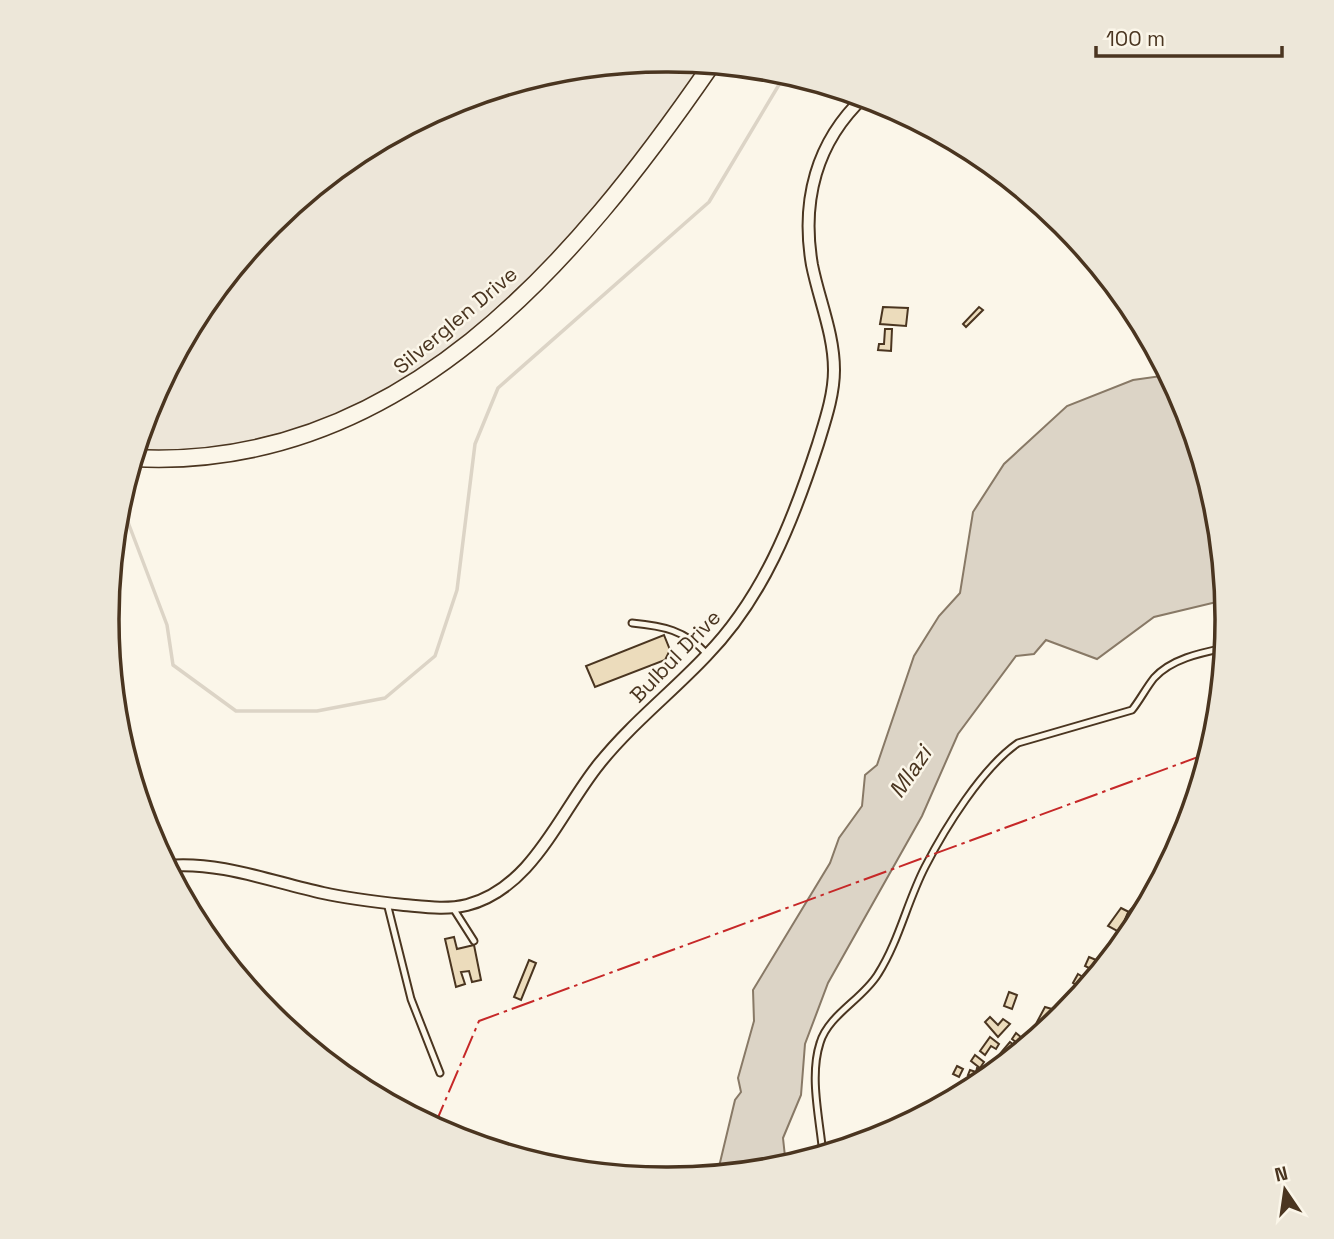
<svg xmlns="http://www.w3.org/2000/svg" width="1334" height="1239" font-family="'Space Grotesk',sans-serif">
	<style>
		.green { fill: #ede6d9; stroke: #887966; stroke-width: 2 }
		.water { fill: #dcd4c6; stroke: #887966; stroke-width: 2 }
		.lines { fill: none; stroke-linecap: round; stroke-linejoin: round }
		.stream { stroke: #dcd4c6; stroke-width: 3.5 }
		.building { fill: #ecdcbc; stroke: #4a3520; stroke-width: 2 }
		.lane-casing { stroke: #4a3520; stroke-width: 9 }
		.street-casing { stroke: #4a3520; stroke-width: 14 }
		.secondary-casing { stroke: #4a3520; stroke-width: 19 }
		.lane { stroke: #fbf6e9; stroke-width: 5 }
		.street { stroke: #fbf6e9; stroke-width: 10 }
		.secondary { stroke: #fbf6e9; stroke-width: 16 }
		.power { stroke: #c62828; stroke-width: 2; stroke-dasharray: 24 5 3.5 5; stroke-linecap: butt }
		.labels { text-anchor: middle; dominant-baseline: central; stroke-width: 5; stroke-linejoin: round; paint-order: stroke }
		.street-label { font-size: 21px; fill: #4a3520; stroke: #fbf6e9 }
		.water-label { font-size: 23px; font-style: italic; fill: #4a3520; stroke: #fbf6e9 }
		.rim { fill: none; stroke: #4a3520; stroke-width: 3.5 }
	</style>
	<rect width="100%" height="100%" fill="#fbf6e9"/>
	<path class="green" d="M667,60L711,64L602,210L427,374L284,440L134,456C195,256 354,118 556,71C592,62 631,63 667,60Z"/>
	<polygon class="water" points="1168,375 1185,406 1216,511 1225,600 1154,617 1097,659 1046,640 1034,654 1016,656 958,734 922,816 828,983 805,1044 801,1095 783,1138 786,1166 717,1175 735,1100 741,1092 738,1078 754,1021 753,990 830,863 839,838 862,806 865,775 877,765 914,656 939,616 960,593 973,512 1004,464 1067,406 1133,380"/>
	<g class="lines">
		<polyline class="stream" points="118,512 126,517 167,625 173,665 236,711 317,711 385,698 435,656 457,590 475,444 498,388 709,202 786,73"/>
	</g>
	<g class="building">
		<polygon points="883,307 908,308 906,326 880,324"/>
		<polygon points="979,307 983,310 966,327 963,324"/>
		<polygon points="885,329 892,329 891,351 878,350 879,344 884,344"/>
		<polygon points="664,635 670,650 665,660 595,687 586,666"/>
		<polygon points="1121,908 1129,912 1119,932 1108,926"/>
		<polygon points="454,937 457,949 474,945 481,980 472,982 469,971 461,972 465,984 456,987 445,939"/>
		<polygon points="1089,957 1101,962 1098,967 1093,965 1091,969 1085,966"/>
		<polygon points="529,960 536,963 521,1000 514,997"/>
		<polygon points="1078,974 1083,977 1078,986 1073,983"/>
		<polygon points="1009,992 1017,995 1012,1009 1004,1006"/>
		<polygon points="1045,1007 1052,1009 1049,1024 1037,1022"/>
		<polygon points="990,1017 998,1025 1003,1019 1010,1024 998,1037 985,1022"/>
		<polygon points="1032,1029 1040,1034 1028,1044 1023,1040"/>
		<polygon points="1016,1033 1022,1038 1017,1043 1012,1039"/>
		<polygon points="990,1037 999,1044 996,1049 991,1046 985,1055 980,1051"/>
		<polygon points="1010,1042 1015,1046 998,1066 993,1062"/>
		<polygon points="975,1055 984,1062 980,1068 971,1061"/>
		<polygon points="990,1063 996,1067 990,1076 984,1072"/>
		<polygon points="957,1066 963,1069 959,1077 953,1074"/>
		<polygon points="977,1068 982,1070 979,1077 968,1075 970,1070 976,1072"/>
		<polygon points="965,1083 974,1088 965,1092 961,1090"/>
	</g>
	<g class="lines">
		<defs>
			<g id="lane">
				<path d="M632,623C663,626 685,630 707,654"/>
				<polyline points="387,903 411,999 440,1073"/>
				<polyline points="453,908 474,941"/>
				<path d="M823,1155C820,1120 809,1077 820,1043C828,1015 863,999 878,974C899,941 907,902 925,867C945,828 982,768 1018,743L1132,710C1140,700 1146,688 1154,678C1171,659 1200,653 1224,648"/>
			</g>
			<g id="street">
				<path d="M167,866C220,861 272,882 323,893C350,899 377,902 404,905C426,907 446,910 467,905C533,888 560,812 599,764C631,724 671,693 706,656C763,598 793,521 818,444C825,421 834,395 834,370C834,334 819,300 812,265C801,201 816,142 864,97"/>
				<polyline points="1121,945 1133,916 1151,895"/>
			</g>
			<path id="secondary" d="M134,458C400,472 575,263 712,64"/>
		</defs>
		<use href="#lane" class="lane-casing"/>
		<use href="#street" class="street-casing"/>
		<use href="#secondary" class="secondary-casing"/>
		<use href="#lane" class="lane"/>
		<use href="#street" class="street"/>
		<use href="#secondary" class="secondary"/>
		<polyline class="power" points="434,1127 479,1021 1209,753"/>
	</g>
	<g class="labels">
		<g class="street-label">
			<text transform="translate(455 320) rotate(-40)">Silverglen Drive</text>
			<text transform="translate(675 656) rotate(-46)">Bulbul Drive</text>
		</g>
		<g class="water-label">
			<text transform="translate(910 772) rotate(-56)">Mlazi</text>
		</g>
	</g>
	<path d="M0 0H1334V1239H0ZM666 72H668A547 547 0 0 1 1215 619V620A547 547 0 0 1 668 1167H666A547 547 0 0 1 119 620V619A547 547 0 0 1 666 72Z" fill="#ede7d9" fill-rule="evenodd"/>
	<path class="rim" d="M666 72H668A547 547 0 0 1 1215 619V620A547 547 0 0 1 668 1167H666A547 547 0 0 1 119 620V619A547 547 0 0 1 666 72Z"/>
	<g transform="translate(1285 1190) rotate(347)" stroke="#fbf6e9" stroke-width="5" paint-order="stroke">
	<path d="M0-5L12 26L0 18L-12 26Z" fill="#4a3520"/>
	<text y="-10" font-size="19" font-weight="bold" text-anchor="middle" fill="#4a3520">N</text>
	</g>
	<path d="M1096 46v10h186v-10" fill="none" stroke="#4a3520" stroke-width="3.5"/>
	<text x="1106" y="46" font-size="21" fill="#4a3520" stroke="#fbf6e9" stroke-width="5" paint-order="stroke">100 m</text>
</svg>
